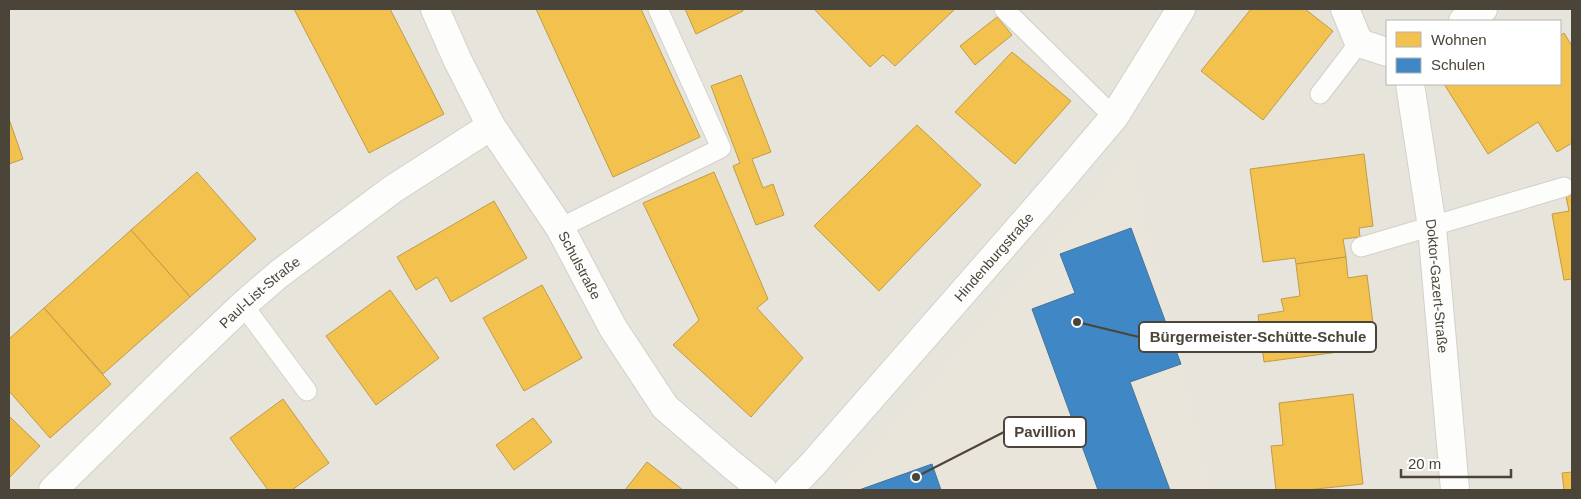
<svg xmlns="http://www.w3.org/2000/svg" width="1581" height="499" font-family="Helvetica,sans-serif">
	<style>
		.residential { fill: #e7e4dc; fill-rule: evenodd }
		.education { fill: #eae5da }
		.homes { fill: #f2c14e; stroke: #c09c48 }
		.schools { fill: #3f88c5; stroke: #43749b }
		.lines { fill: none; stroke-linecap: round; stroke-linejoin: round }
		.lane-casing { stroke: #d2d0cb; stroke-width: 21 }
		.street-casing { stroke: #d2d0cb; stroke-width: 30 }
		.lane { stroke: #fdfdfc; stroke-width: 19 }
		.street { stroke: #fdfdfc; stroke-width: 28 }
		.labels { text-anchor: middle; dominant-baseline: central; stroke-width: 5; stroke-linejoin: round; paint-order: stroke }
		.street-label { font-size: 14px; fill: #4b4439; stroke: #fff }
		.leader { fill: none; stroke: #4b4439; stroke-width: 2 }
		.callout-dot { fill: #4b4439; stroke: #fff; stroke-width: 2 }
		.callout { fill: #fff; stroke: #4b4439; stroke-width: 2 }
		.callout-label { font-size: 15px; text-anchor: middle; font-weight: bold; fill: #4b4439 }
	</style>
	<rect width="100%" height="100%" fill="#f4f2ee"/>
	<path class="residential" d="M9,9H1572V490H9ZM1387,21H1560V84H1387Z"/>
	<polygon class="education" points="1130,154 1211,490 837,490"/>
	<g class="homes">
		<polygon points="294,9 390,9 444,114 369,153"/>
		<polygon points="536,9 641,9 700,137 613,177"/>
		<polygon points="685,9 742,9 743,11 696,34"/>
		<polygon points="814,9 955,9 895,66 883,55 870,67"/>
		<polygon points="1251,9 1305,9 1333,31 1263,120 1201,71"/>
		<polygon points="997,17 1012,35 975,65 960,46"/>
		<polygon points="1564,33 1572,46 1572,143 1557,152 1538,122 1488,154 1444,84 1560,84 1560,36"/>
		<polygon points="1012,52 1071,101 1015,164 955,112"/>
		<polygon points="741,75 771,152 752,159 763,188 773,184 784,215 756,225 733,166 740,163 711,86"/>
		<polygon points="9,119 23,159 9,164"/>
		<polygon points="917,125 981,185 879,291 814,226"/>
		<polygon points="1364,154 1373,226 1359,228 1360,237 1343,239 1346,257 1296,264 1295,258 1263,262 1250,169"/>
		<polygon points="197,172 256,239 190,297 131,230"/>
		<polygon points="714,172 768,299 757,308 803,358 751,417 673,345 699,320 643,203"/>
		<polygon points="1572,186 1572,279 1564,280 1552,214 1569,211 1564,187"/>
		<polygon points="494,201 527,258 451,302 437,277 416,290 397,257"/>
		<polygon points="131,230 190,297 103,374 44,308"/>
		<polygon points="1346,257 1348,278 1367,275 1376,347 1264,362 1258,315 1284,311 1281,299 1300,296 1296,264"/>
		<polygon points="542,285 582,358 524,391 483,318"/>
		<polygon points="390,290 439,358 376,405 326,336"/>
		<polygon points="44,308 111,384 50,438 9,391 9,339"/>
		<polygon points="1353,394 1363,484 1307,490 1276,490 1271,446 1283,445 1279,403"/>
		<polygon points="283,399 329,463 292,490 268,490 230,438"/>
		<polygon points="9,416 40,446 9,478"/>
		<polygon points="533,418 552,442 514,470 496,445"/>
		<polygon points="647,462 683,490 625,490"/>
		<polygon points="1572,472 1572,490 1564,490 1562,473"/>
	</g>
	<g class="schools">
		<polygon points="1131,228 1181,364 1130,382 1170,490 1098,490 1032,309 1075,293 1060,254"/>
		<polygon points="932,464 941,490 859,490"/>
	</g>
	<g class="lines">
		<defs>
			<g id="lane">
				<polyline points="1004,9 1114,117"/>
				<polyline points="1320,94 1359,43"/>
				<polyline points="560,228 721,148 658,9"/>
				<polyline points="1361,247 1564,187"/>
				<polyline points="243,305 307,391"/>
			</g>
			<g id="street">
				<path id="s1" d="M435,9L457,59L491,126L560,228L613,328L665,407L732,465L763,490"/>
				<polyline points="1345,9 1359,43 1387,52"/>
				<polyline points="1463,21 1483,9"/>
				<path id="s2" d="M1410,84L1432,227L1455,490"/>
				<path id="s3" d="M53,490L174,371L243,305L279,274L393,189L491,126"/>
				<path id="s4" d="M788,490L813,464L1054,188L1114,117L1181,9"/>
			</g>
		</defs>
		<use href="#lane" class="lane-casing"/>
		<use href="#street" class="street-casing"/>
		<use href="#lane" class="lane"/>
		<use href="#street" class="street"/>
	</g>
	<g class="labels">
		<g class="street-label">
			<text stroke="none"><textPath href="#s4" startOffset="311">Hindenburgstraße</textPath></text>
			<text stroke="none"><textPath href="#s1" startOffset="295">Schulstraße</textPath></text>
			<text stroke="none"><textPath href="#s2" startOffset="204">Doktor-Gazert-Straße</textPath></text>
			<text stroke="none"><textPath href="#s3" startOffset="286">Paul-List-Straße</textPath></text>
		</g>
	</g>
	<path class="leader" d="M1077 322L1139 337M916 477L1004 432"/>
	<g class="callout-dot">
		<circle cx="1077" cy="322" r="5"/>
		<circle cx="916" cy="477" r="5"/>
	</g>
	<g class="callout">
		<rect x="1139" y="322" width="237" height="30" rx="5"/>
		<rect x="1004" y="417" width="82" height="30" rx="5"/>
	</g>
	<g class="callout-label">
		<text x="1258" y="342">Bürgermeister-Schütte-Schule</text>
		<text x="1045" y="437">Pavillion</text>
	</g>
	<rect width="1581" height="499" fill="none" stroke="#4b4439" stroke-width="20"/>
	<rect x="1386" y="20" width="175" height="65" fill="#ffffff" stroke="#b7b4b0"/>
	<rect x="1396" y="32" width="25" height="15" fill="#f2c14e" stroke="#b7b4b0"/>
	<text x="1431" y="45" font-size="15" fill="#4b4439">Wohnen</text>
	<rect x="1396" y="58" width="25" height="15" fill="#3f88c5" stroke="#b7b4b0"/>
	<text x="1431" y="70" font-size="15" fill="#4b4439">Schulen</text>
	<path d="M1401 469v8h110v-8" fill="none" stroke="#4b4439" stroke-width="2.5"/>
	<text x="1408" y="469" font-size="15" fill="#4b4439" stroke="#ffffff" stroke-width="4" paint-order="stroke">20 m</text>
</svg>
